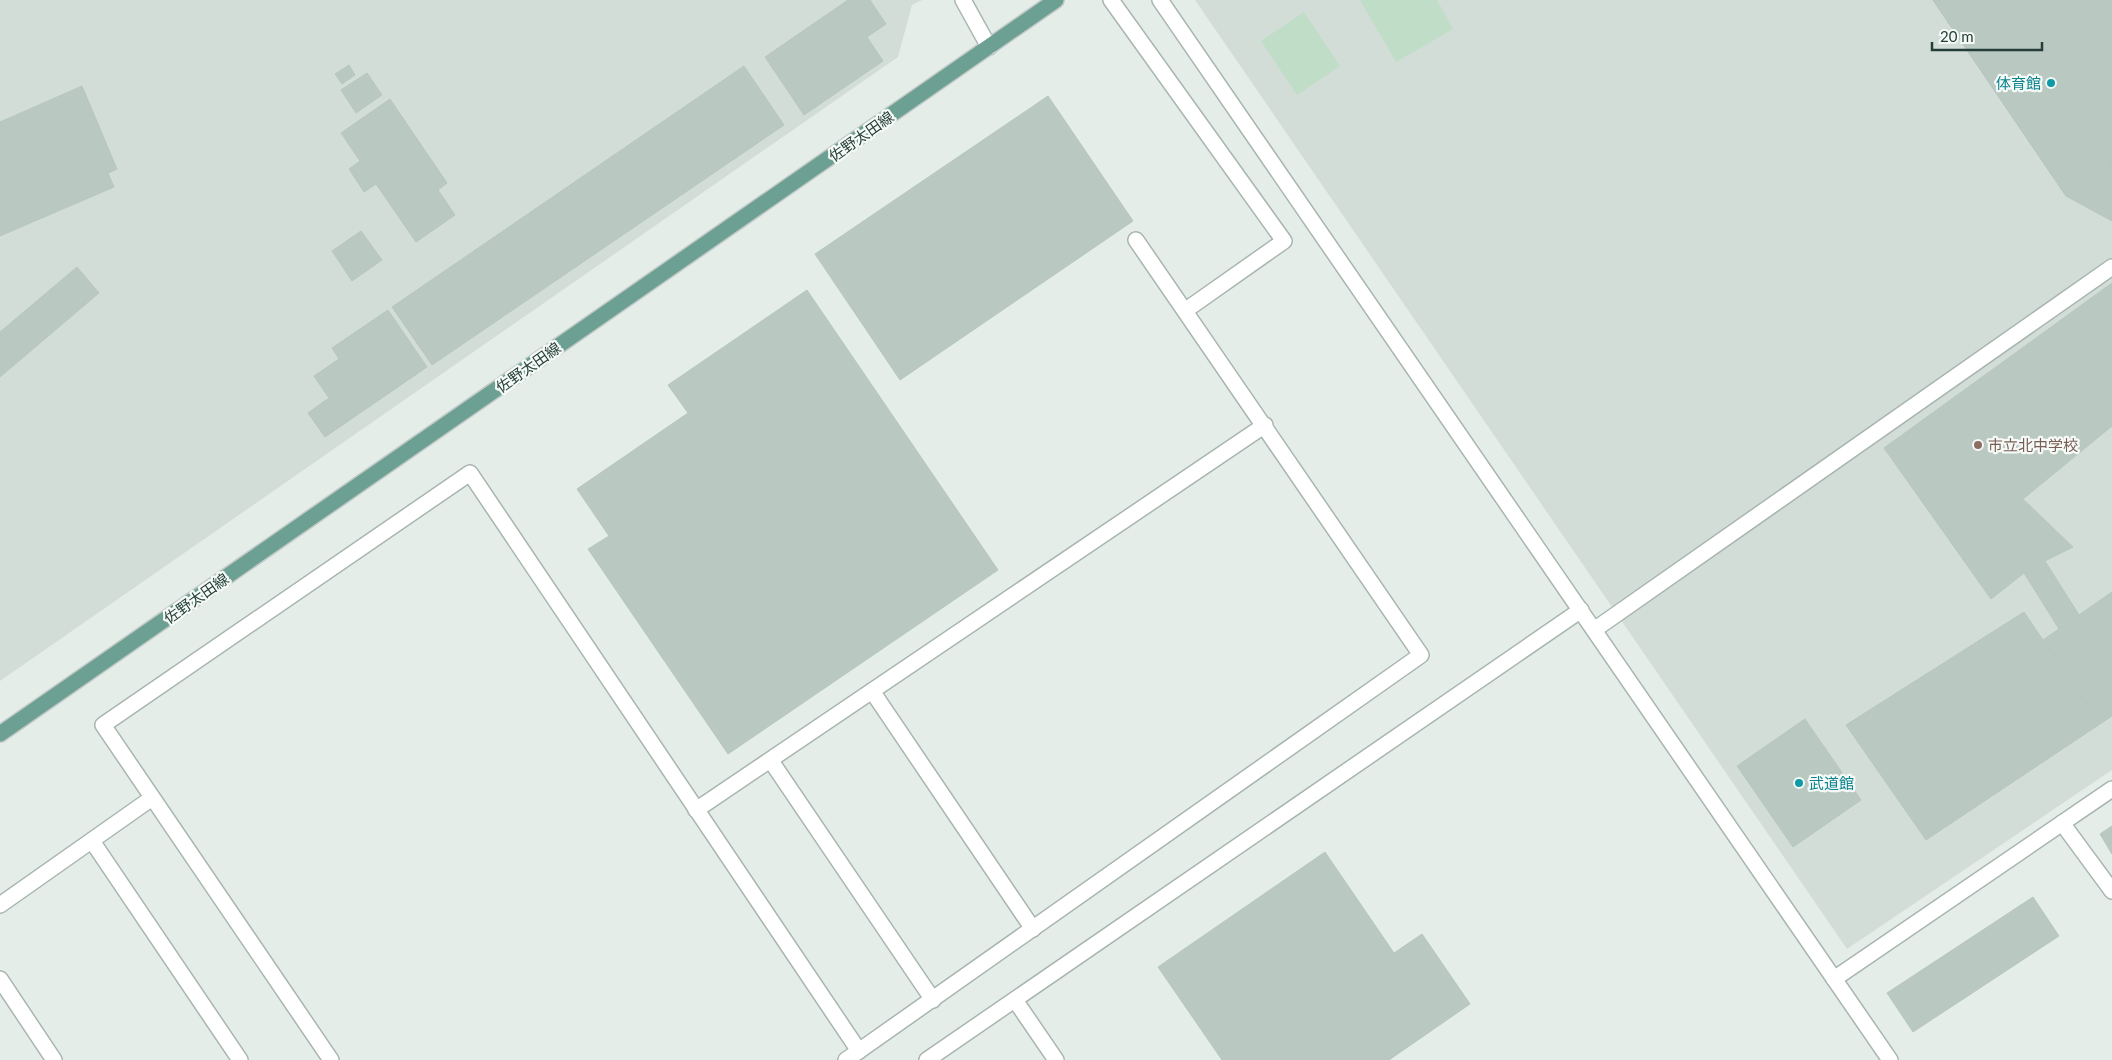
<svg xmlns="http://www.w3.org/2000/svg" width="2112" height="1060" font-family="Lato,'Noto Sans JP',sans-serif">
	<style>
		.built { fill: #d3ddd8 }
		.green { fill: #bfddc7 }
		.building { fill: #bac8c2; stroke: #b7c6c0 }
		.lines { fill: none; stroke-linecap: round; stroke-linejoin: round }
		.minor-casing { stroke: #a8b5b0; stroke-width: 18 }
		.major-casing { stroke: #c2c9c7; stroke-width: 18 }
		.minor { stroke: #fff; stroke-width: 15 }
		.major { stroke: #6ca093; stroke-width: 15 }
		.culture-dot { fill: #0f9aa8; stroke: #f5faf7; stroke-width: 2 }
		.education-dot { fill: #8d6e63; stroke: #f5faf7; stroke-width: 2 }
		.labels { text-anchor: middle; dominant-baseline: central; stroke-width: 4.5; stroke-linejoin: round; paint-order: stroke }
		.culture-label { font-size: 15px; fill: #0d838f; stroke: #f5faf7; text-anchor: end }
		.street-label { font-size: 15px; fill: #253e38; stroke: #f5faf7 }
		.education-label { font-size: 15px; fill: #785e54; stroke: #f5faf7; text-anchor: start }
	</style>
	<rect width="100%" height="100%" fill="#e5ede9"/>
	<g class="built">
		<polygon points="0,0 922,0 912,5 898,57 0,681"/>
		<polygon points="1195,0 2112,0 2112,770 1847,949"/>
	</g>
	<g class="green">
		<polygon points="1360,0 1437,0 1453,29 1396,62"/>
		<polygon points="1304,12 1340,66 1297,95 1261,41"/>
	</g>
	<g class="building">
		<polygon points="848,0 870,0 886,24 867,37 883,61 804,115 765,57"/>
		<polygon points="1933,0 2112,0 2112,221 2066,196"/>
		<polygon points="1933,0 2112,0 2112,166 2066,196"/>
		<polygon points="349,65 355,75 342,84 335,74"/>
		<polygon points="744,66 784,125 432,365 392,307"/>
		<polygon points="367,73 382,95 356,113 341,90"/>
		<polygon points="82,86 117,169 108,173 114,187 0,236 0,122"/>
		<polygon points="1048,96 1133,221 900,380 815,254"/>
		<polygon points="390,99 447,183 438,190 455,215 416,242 376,184 364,192 349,169 360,161 341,133"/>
		<polygon points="361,231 382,260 352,281 332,251"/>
		<polygon points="77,267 99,293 0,377 0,332"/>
		<polygon points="2112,283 2112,426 2023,499 2073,547 2045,561 2079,615 2059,629 2024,573 1991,599 1884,448"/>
		<polygon points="807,290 998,570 728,754 588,549 609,536 577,489 688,413 668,385"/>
		<polygon points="388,310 427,367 325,437 308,413 329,398 314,376 339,359 332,348"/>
		<polygon points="2112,592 2112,716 2100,724 2043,640"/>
		<polygon points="2024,612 2100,724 1926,840 1846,725"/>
		<polygon points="1805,719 1861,800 1793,847 1737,766"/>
		<polygon points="2112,826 2112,854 2100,834"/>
		<polygon points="1325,852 1394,953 1422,934 1470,1004 1389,1060 1222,1060 1158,967"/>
		<polygon points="2033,897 2059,936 1913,1032 1887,993"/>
	</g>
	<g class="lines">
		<defs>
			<g id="minor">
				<polyline points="963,0 989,47"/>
				<polyline points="1111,0 1284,241 1186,310"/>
				<polyline points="1160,0 1890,1060"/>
				<polyline points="1594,630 2112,267"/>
				<polyline points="872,691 1033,929"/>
				<polyline points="771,761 933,1000"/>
				<polyline points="696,810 1265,425"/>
				<polyline points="2062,823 2112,891"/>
				<polyline points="92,841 240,1060"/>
				<polyline points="0,905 152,798"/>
				<polyline points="0,979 54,1060"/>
				<polyline points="1834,979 2112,789"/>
				<polyline points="1015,1000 1056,1060"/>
				<polyline points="331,1060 103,725 470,473 859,1051"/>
				<polyline points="846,1060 1421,655 1136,240"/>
				<polyline points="927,1060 1581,610"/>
			</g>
			<polyline id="major" points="0,734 1056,0"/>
		</defs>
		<use href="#minor" class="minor-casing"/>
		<use href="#major" class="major-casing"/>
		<use href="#minor" class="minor"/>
		<use href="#major" class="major"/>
	</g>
	<g class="culture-dot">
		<circle cx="2051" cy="83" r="5"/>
		<circle cx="1799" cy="783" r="5"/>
	</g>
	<circle class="education-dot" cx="1978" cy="445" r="5"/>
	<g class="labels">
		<g class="culture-label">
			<text x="2041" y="83">体育館</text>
			<text x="1809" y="783" text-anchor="start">武道館</text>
		</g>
		<g class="street-label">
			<text transform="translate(861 136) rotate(-35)">佐野太田線</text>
			<text transform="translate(528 367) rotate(-35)">佐野太田線</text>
			<text transform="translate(196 598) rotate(-35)">佐野太田線</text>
		</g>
		<g class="education-label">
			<text x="1988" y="445">市立北中学校</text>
		</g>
	</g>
	<path d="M1932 42v8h110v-8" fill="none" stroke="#253e38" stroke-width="2.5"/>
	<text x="1940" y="42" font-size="15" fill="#253e38" stroke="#f5faf7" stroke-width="4" paint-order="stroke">20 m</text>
</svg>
